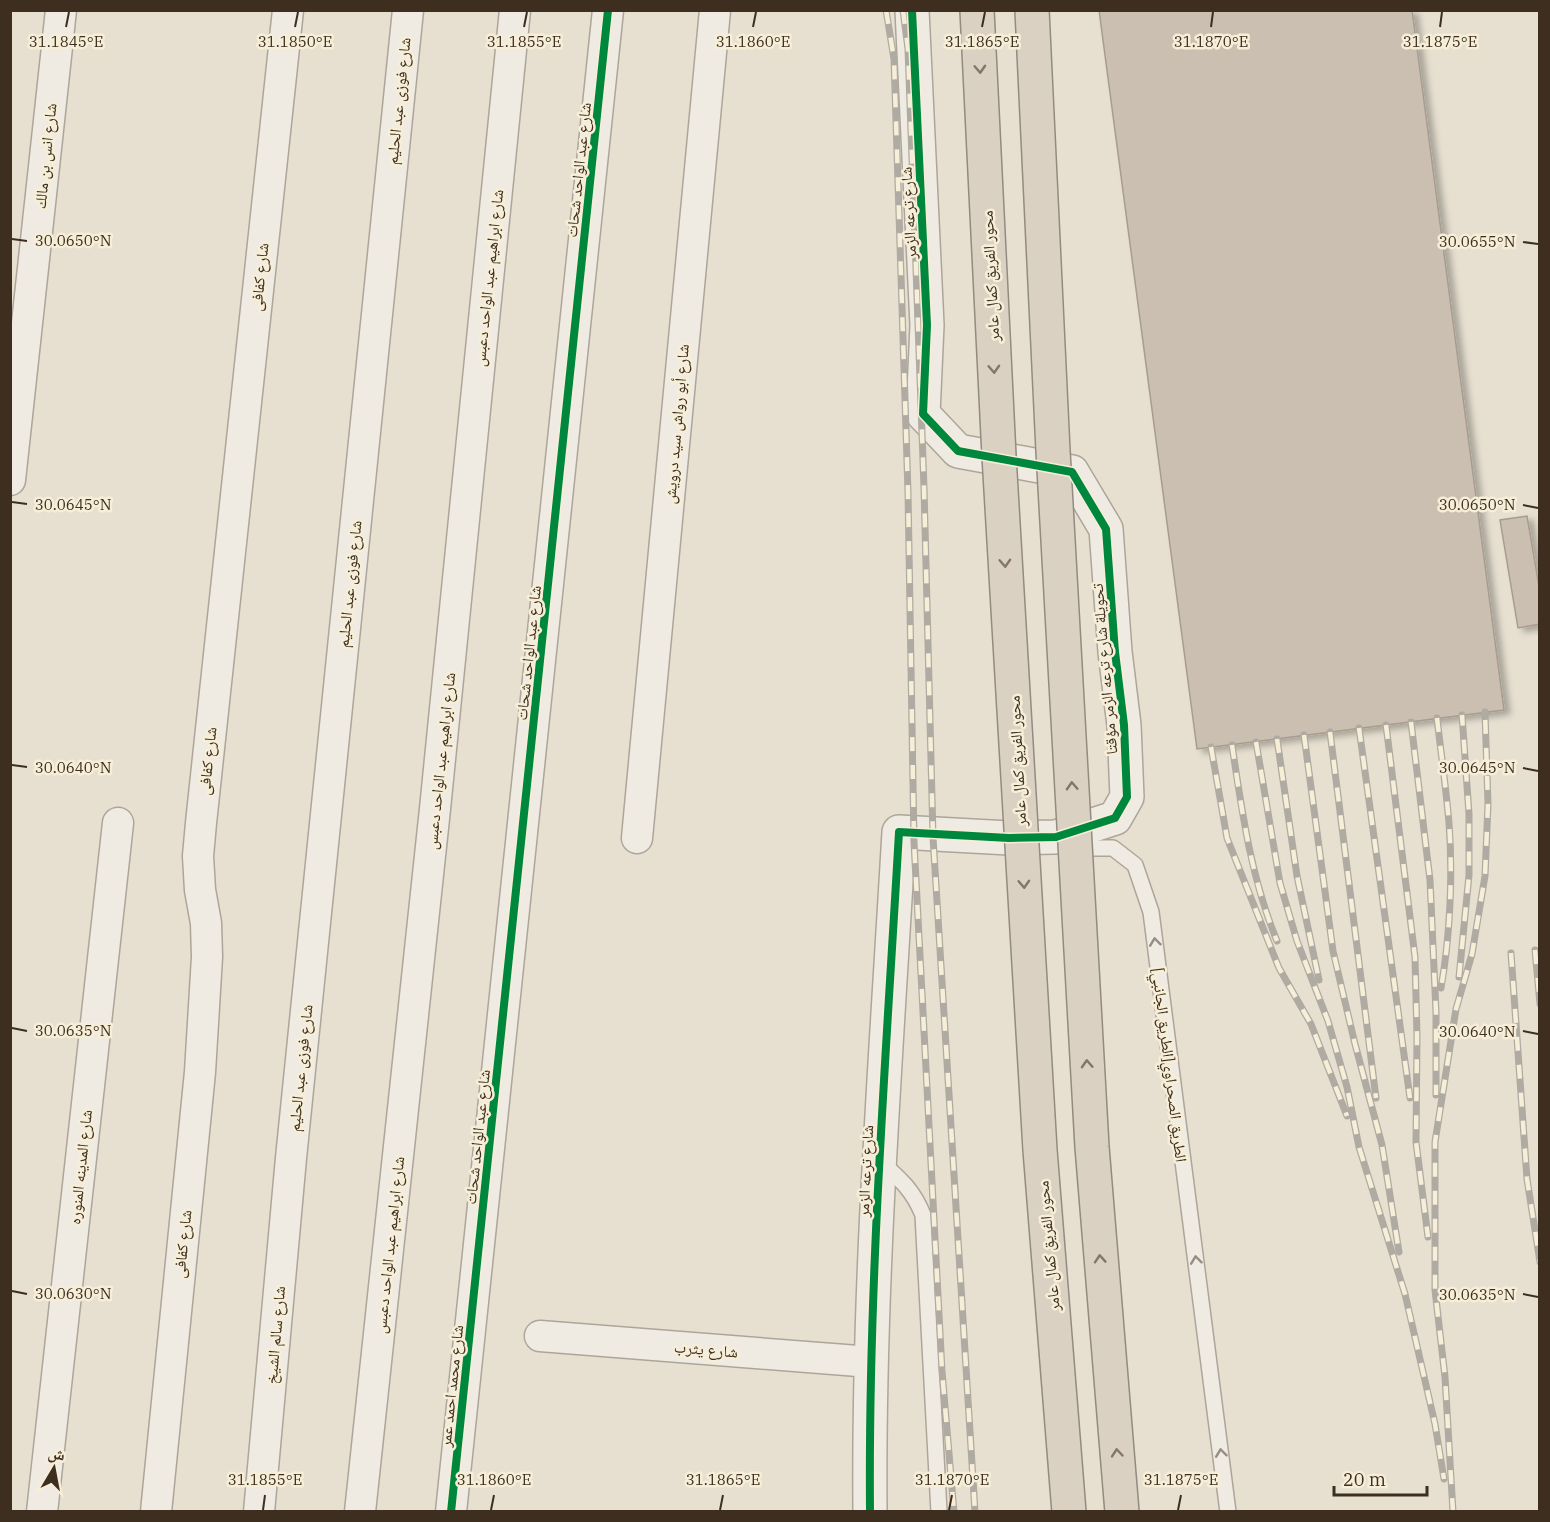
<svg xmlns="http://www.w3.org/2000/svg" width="1550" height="1522" font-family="'IBM Plex Serif','Noto Naskh Arabic',serif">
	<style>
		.building { fill: #cbbfb2; stroke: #a89c90; stroke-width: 1.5; filter: url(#shadow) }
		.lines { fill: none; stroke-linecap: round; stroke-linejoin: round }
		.service-casing { stroke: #ada599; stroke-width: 18 }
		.minor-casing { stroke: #ada599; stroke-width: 33 }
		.tertiary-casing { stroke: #ada599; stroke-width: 36 }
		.service { stroke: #efebe3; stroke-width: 15 }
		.minor { stroke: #efebe3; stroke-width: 30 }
		.tertiary { stroke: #efebe3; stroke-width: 33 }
		.rail-casing { stroke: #afaaa2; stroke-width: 7 }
		.rail { stroke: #f7eed8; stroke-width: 4.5; stroke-dasharray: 14; stroke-linecap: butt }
		.motorway-bridge-casing { stroke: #928b80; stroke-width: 36; stroke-linecap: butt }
		.motorway-bridge { stroke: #dad1c2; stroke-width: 33 }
		.cycleway-casing { stroke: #f7eed8; stroke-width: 11 }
		.cycleway { stroke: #00873e; stroke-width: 8 }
		.oneway { stroke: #847769 }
		.oneway2 { stroke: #968c82 }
		.ticks { fill: none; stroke: #3d2e20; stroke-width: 2 }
		.labels { text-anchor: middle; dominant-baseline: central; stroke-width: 5; stroke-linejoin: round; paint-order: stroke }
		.street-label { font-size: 16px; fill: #3d2e20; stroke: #f7eed8 }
		.ticks-label { font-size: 15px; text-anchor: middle; fill: #3d2e20; stroke: #f7eed8; stroke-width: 5; stroke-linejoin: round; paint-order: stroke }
	</style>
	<defs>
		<filter id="shadow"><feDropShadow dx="6" dy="4" stdDeviation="3" flood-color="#0004"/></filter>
	</defs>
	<rect width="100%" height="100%" fill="#e7e0d1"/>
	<g class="building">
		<polygon points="1099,10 1412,10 1504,710 1197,749"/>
		<polygon points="1527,516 1540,592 1540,624 1518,628 1500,520"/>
	</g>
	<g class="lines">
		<defs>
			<g id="service">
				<polyline points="1071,848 1113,848 1135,865 1151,912 1228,1512"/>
				<path d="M881,1162C900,1179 913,1190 923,1215L939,1512"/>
			</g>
			<g id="minor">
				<polyline points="10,480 61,10"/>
				<polyline points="637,838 715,10"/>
				<polyline points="540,1336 871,1362"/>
				<polyline points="42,1512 118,823"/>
				<polyline points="156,1512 200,1072 207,957 206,923 200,890 198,856 201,823 288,10"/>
				<polyline points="259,1512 291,1158 408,10"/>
				<polyline points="360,1512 435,809 515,10"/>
				<polyline points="451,1512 608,10"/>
			</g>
			<path id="tertiary" d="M870,1512C868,1284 886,1058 899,832L1009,838L1056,837L1115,818L1127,797L1124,725L1115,652L1106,529L1072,472L958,451L923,414L927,325L912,10"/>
		</defs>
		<use href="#service" class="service-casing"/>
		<use href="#minor" class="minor-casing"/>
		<use href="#tertiary" class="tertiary-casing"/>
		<use href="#service" class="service"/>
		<use href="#minor" class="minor"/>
		<use href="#tertiary" class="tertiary"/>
		<defs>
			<g id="rail">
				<polyline points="886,10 894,59 908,492 914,842 942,1371 954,1512"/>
				<polyline points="903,10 908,49 924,488 933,837 975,1512"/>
				<path d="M1437,718C1441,753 1446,788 1449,823C1453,875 1450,937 1441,988"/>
				<polyline points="1411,722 1430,880 1436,1012 1436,1095"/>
				<polyline points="1386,725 1415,957 1417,1037 1416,1142 1428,1237"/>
				<polyline points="1359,728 1410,1098"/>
				<polyline points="1330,732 1376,1098"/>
				<polyline points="1304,735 1333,951 1355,1044 1382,1145 1399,1252"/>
				<polyline points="1277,739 1297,876 1319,980"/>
				<polyline points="1256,742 1280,883 1297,941 1328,1021 1347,1087 1359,1147 1405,1294 1435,1424 1444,1479"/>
				<path d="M1232,745C1242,812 1251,878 1277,941"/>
				<polyline points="1211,747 1227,838 1279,968 1311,1024 1347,1116"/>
				<polyline points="1535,950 1540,1004"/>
				<polyline points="1511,953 1527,1179 1540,1262"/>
				<polyline points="1459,977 1469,875 1469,814 1462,715"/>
				<polyline points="1453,1512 1445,1377 1435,1290 1435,1142 1456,1009 1472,954 1485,876 1488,804 1485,712"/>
			</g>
		</defs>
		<use href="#rail" class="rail-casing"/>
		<use href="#rail" class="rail"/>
		<defs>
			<g id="motorway-bridge">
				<polyline points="977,10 999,456 1040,1150 1069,1512"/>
				<polyline points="1032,10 1053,451 1092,1147 1122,1512"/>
			</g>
		</defs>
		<use href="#motorway-bridge" class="motorway-bridge-casing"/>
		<use href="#motorway-bridge" class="motorway-bridge"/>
		<defs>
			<g id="cycleway">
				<polyline points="451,1512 608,10"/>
				<path d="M870,1512C868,1284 886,1058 899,832L1009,838L1056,837L1115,818L1127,797L1124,725L1115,652L1106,529L1072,472L958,451L923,414L927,325L912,10"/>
			</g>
		</defs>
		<use href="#cycleway" class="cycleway-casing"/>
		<use href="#cycleway" class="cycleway"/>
	</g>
	<defs><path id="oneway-chevron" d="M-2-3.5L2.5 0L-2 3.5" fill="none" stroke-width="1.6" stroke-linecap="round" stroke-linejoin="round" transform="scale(1.5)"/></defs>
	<g class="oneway">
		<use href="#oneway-chevron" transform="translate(980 69) rotate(87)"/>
		<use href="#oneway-chevron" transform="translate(994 369) rotate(87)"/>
		<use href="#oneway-chevron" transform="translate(1005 563) rotate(87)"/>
		<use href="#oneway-chevron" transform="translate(1072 786) rotate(-93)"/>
		<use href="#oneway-chevron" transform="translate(1024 884) rotate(87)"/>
		<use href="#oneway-chevron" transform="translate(1087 1064) rotate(-93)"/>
		<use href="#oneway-chevron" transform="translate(1100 1259) rotate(-94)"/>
		<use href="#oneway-chevron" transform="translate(1117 1453) rotate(-95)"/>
	</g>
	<g class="oneway2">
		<use href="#oneway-chevron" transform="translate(1155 942) rotate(-97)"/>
		<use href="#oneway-chevron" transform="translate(1196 1260) rotate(-97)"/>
		<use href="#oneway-chevron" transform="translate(1221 1453) rotate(-97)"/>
	</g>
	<path class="ticks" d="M66,27L69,12M295,27L298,12M524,27L527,12M753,27L756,12M982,27L985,12M1211,27L1213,12M1440,27L1442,12M12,239L27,241M1523,242L1538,244M12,502L27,504M1523,505L1538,508M12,765L27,767M1523,768L1538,771M12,1028L27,1031M1523,1031L1538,1034M12,1291L27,1294M1523,1294L1538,1297M263,1510L265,1495M491,1510L494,1495M720,1510L723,1495M949,1510L952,1495M1178,1510L1181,1495"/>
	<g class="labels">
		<g class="street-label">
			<text transform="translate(398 101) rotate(-84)">شارع فوزى عبد الحليم</text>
			<text transform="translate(45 156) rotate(-84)">شارع انس بن مالك</text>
			<text transform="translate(578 170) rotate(-84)">شارع عبد الواحد شحات</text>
			<text transform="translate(908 213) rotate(-93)">شارع ترعه الزمر</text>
			<text transform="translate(990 276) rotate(-93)">محور الفريق كمال عامر</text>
			<text transform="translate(259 277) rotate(-84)">شارع كفافى</text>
			<text transform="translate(488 278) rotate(-84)">شارع ابراهيم عبد الواحد دعبس</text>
			<text transform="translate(676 424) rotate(-85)">شارع أبو رواش سيد درويش</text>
			<text transform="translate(349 584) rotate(-84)">شارع فوزى عبد الحليم</text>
			<text transform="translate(528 653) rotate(-84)">شارع عبد الواحد شحات</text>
			<text transform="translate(1104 669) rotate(-95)">تحويلة شارع ترعه الزمر مؤقتا</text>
			<text transform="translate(207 761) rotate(-84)">شارع كفافى</text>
			<text transform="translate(440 761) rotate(-84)">شارع ابراهيم عبد الواحد دعبس</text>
			<text transform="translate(1017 761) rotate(-93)">محور الفريق كمال عامر</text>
			<text transform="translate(1170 1065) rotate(83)">الطريق الصحراوي[الطريق الجانبي]</text>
			<text transform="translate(300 1068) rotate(-84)">شارع فوزى عبد الحليم</text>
			<text transform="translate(477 1137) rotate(-84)">شارع عبد الواحد شحات</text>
			<text transform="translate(80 1167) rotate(-84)">شارع المدينه المنوره</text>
			<text transform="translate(865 1171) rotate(-87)">شارع ترعه الزمر</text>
			<text transform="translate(182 1244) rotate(-84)">شارع كفافى</text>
			<text transform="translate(389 1245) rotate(-84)">شارع ابراهيم عبد الواحد دعبس</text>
			<text transform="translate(1048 1246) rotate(-95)">محور الفريق كمال عامر</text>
			<text transform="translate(275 1335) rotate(-85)">شارع سالم الشيخ</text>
			<text transform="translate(706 1349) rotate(5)">شارع يثرب</text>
			<text transform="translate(451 1386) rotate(-84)">شارع محمد احمد عمر</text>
		</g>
	</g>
	<g class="ticks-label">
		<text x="66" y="47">31.1845°E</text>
		<text x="982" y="47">31.1865°E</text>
		<text x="1211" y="47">31.1870°E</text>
		<text x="295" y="47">31.1850°E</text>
		<text x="524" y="47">31.1855°E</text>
		<text x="753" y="47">31.1860°E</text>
		<text x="1440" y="47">31.1875°E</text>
		<text x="73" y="246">30.0650°N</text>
		<text x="1477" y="247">30.0655°N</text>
		<text x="73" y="510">30.0645°N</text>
		<text x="1477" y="510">30.0650°N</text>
		<text x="73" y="773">30.0640°N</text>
		<text x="1477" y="773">30.0645°N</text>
		<text x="73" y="1036">30.0635°N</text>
		<text x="1477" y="1037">30.0640°N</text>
		<text x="73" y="1299">30.0630°N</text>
		<text x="1477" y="1300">30.0635°N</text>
		<text x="265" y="1485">31.1855°E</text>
		<text x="494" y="1485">31.1860°E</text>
		<text x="723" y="1485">31.1865°E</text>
		<text x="952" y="1485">31.1870°E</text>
		<text x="1181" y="1485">31.1875°E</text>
	</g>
	<rect width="1550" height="1522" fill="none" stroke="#3d2e20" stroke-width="24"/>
	<g transform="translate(54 1468) rotate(10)" stroke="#f7eed8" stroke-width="4.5" paint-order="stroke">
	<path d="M0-4.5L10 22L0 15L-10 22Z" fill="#3d2e20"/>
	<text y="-9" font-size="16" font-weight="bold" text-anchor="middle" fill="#3d2e20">ش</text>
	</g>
	<path d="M1334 1486v9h93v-9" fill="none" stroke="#3d2e20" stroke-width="3"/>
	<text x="1343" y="1486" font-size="18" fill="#3d2e20" stroke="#f7eed8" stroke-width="4.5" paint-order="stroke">20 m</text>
</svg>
